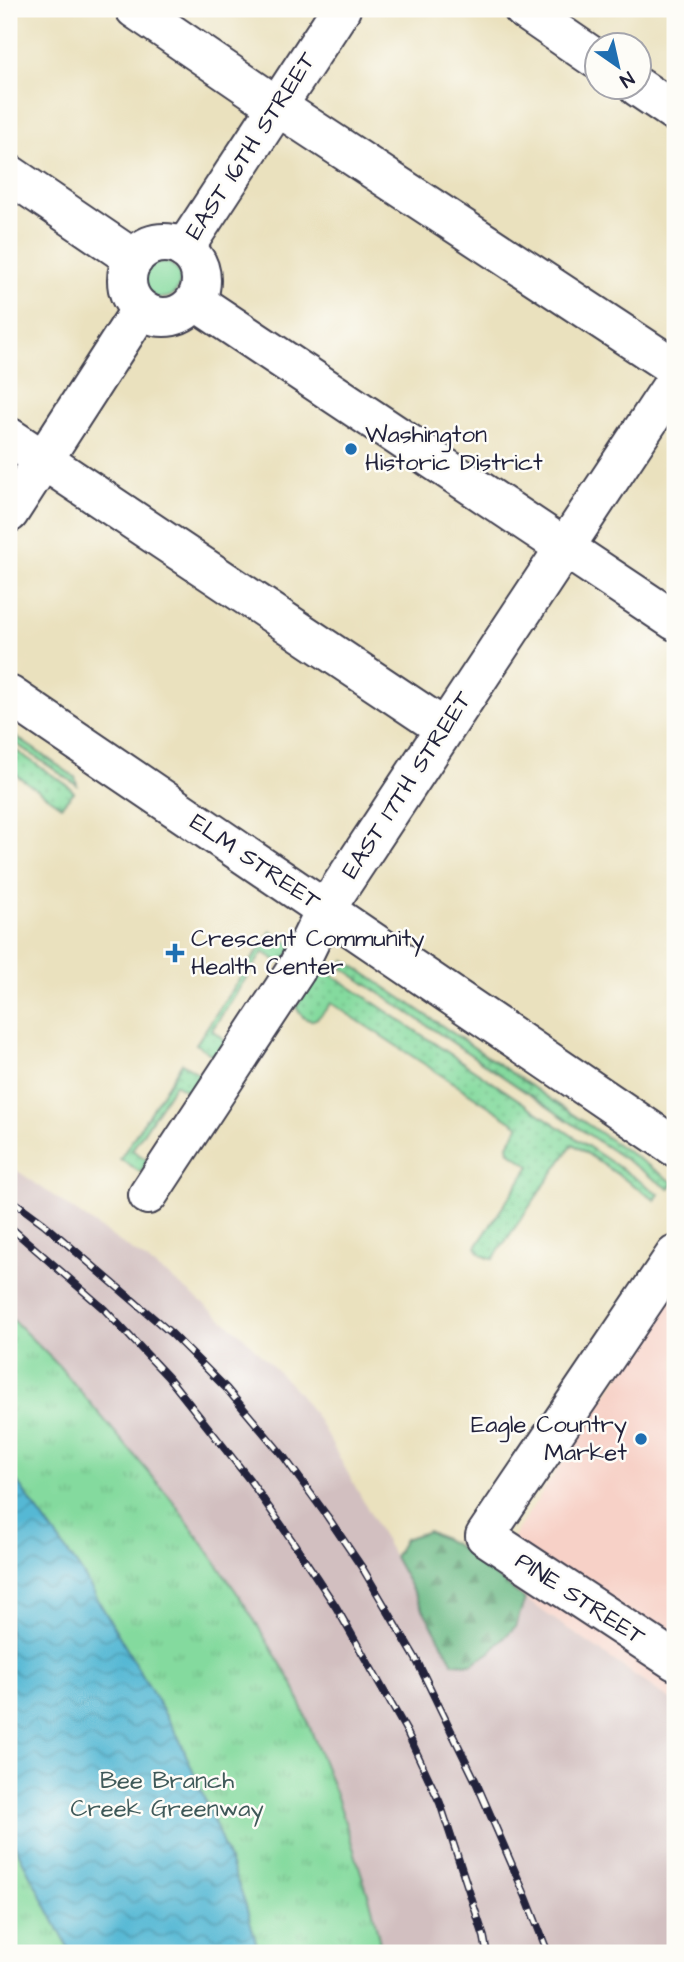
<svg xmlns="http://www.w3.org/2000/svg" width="684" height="1962" font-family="'Architects Daughter',sans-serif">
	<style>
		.built { fill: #f7d1c7 }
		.industrial { fill: #d2bfc0 }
		.grass { fill: url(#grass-dots); stroke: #537e6c; stroke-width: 2 }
		.forest { fill: url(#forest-firs); stroke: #466e60; stroke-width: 2 }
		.park { fill: url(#park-tufts); stroke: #537e6c; stroke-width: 2 }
		.garden { fill: #84da9e; stroke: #537e6c; stroke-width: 2 }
		.water { fill: url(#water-waves); stroke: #3c6d88; stroke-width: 2 }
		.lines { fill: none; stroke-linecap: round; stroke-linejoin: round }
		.minor-casing { stroke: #403f4f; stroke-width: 42 }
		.major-casing { stroke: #403f4f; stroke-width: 42 }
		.minor { stroke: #fff; stroke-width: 38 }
		.major { stroke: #fff; stroke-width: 38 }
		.rail-casing { stroke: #22223b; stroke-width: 8 }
		.rail { stroke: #fdfcf7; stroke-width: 5; stroke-dasharray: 16; stroke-linecap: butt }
		.poi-dot { fill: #1f6fb2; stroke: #fdfcf7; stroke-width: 2.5 }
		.labels { text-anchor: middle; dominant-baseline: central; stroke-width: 5; stroke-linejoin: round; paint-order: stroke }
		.street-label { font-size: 24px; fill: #22223b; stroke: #fdfcf7 }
		.poi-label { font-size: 24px; fill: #22223b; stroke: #fdfcf7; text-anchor: start }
		.park-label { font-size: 24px; fill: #3f5959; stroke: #fdfcf7 }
	</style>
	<defs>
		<pattern id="grass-dots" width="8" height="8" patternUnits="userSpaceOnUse" patternTransform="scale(1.75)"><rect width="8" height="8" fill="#84da9e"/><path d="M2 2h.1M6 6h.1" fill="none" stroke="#72bb89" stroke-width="1.8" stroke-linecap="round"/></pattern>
		<pattern id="forest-firs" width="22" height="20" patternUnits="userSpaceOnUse" patternTransform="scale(1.75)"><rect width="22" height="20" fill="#6bba85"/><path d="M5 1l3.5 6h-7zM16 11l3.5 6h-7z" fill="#58976e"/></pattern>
		<pattern id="park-tufts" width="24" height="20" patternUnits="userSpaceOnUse" patternTransform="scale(1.75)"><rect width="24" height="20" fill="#84da9e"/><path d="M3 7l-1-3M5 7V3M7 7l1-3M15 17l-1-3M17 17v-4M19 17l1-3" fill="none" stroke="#72bb89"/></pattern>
		<pattern id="water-waves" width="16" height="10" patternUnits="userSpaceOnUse" patternTransform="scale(1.75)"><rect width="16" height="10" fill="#55b8d4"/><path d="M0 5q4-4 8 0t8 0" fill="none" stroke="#4695ad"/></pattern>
	</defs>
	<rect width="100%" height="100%" fill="#fdfcf7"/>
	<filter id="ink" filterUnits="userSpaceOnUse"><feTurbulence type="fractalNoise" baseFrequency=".0143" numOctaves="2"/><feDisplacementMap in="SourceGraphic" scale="14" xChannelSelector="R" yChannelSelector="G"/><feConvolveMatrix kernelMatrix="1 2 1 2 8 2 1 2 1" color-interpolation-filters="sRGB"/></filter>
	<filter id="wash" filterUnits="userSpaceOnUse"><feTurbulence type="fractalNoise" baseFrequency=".00686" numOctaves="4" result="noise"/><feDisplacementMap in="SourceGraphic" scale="28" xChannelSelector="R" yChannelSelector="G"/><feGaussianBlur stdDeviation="1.57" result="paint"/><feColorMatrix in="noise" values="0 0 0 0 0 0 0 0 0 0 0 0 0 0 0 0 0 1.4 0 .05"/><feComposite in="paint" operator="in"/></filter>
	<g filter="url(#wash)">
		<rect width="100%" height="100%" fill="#eae1be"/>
		<polygon class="built" points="675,1290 675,1703 525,1599 490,1572"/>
		<polygon class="industrial" points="9,1165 166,1274 240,1333 297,1391 319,1421 453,1663 515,1627 525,1599 675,1703 675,1953 382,1953 372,1907 338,1800 293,1684 240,1597 173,1501 59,1366 9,1316"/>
		<g class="grass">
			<polygon points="9,732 75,777 77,785 9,739"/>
			<polygon points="9,746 67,785 74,792 61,806 9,770"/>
			<polygon points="271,931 295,947 281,963 263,952 212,1030 223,1039 226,1044 219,1060 196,1044"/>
			<polygon points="345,960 674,1183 669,1189 341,967"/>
			<path d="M322,968L659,1194L655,1200L573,1144L493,1259C485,1258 480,1255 476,1247L530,1166L509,1151L508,1145L519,1126L331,1003C320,1018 309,1031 296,1007Z"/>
			<path d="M182,1063L207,1079L193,1095L175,1084L132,1150L147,1160C147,1166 145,1169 140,1172L120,1159Z"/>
		</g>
		<polygon class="forest" points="428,1531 456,1545 525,1599 515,1627 490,1652 472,1664 453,1663 394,1557 404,1539"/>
		<polygon class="park" points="9,1316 59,1366 173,1501 240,1597 293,1684 338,1800 372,1907 382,1953 9,1953"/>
		<circle class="garden" cx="162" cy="280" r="18"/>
		<polygon class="water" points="9,1471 81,1571 179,1738 215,1824 245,1902 259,1953 71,1953 9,1834"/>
	</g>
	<g filter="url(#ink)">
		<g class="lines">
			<defs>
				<g id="minor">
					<polyline points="135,9 277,106 675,368"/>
					<polyline points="523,9 596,59"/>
					<polyline points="638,87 675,112"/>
					<polyline points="9,174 134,259"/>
					<circle cx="164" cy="280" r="37"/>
					<polyline points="184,249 341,9"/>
					<polyline points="195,301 675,621"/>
					<polyline points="9,437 444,728"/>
					<polyline points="9,513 141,309"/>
					<polyline points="148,1195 296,970 325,910 675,381"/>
					<polyline points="675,1255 485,1536 675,1661"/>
				</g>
				<polyline id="major" points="9,695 675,1147"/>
			</defs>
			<use href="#minor" class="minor-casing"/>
			<use href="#major" class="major-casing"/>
			<use href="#minor" class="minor"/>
			<use href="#major" class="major"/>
			<defs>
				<g id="rail">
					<polyline points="9,1198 44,1224 172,1334 226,1388 284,1457 327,1516 363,1569 416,1659 476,1782 526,1897 548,1953"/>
					<polyline points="9,1226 104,1309 168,1377 249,1479 291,1539 336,1607 406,1730 440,1803 484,1937 487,1953"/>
				</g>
			</defs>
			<use href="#rail" class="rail-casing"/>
			<use href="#rail" class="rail"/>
		</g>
	</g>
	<g class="poi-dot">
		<circle cx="351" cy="449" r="7"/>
		<path d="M171.5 942.5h7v7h7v7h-7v7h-7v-7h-7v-7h7z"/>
		<circle cx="641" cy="1439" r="7"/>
	</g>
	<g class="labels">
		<g class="street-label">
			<text transform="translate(251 146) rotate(-57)">EAST 16TH STREET</text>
			<text transform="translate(407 785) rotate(-57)">EAST 17TH STREET</text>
			<text transform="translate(255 862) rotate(34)">ELM STREET</text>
			<text transform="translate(580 1599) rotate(33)">PINE STREET</text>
		</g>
		<g class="poi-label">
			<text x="365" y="435">Washington<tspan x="365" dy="28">Historic District</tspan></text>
			<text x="191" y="939">Crescent Community<tspan x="191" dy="28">Health Center</tspan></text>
			<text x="627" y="1425" text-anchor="end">Eagle Country<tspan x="627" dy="28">Market</tspan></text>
		</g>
		<g class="park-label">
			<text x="167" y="1781">Bee Branch<tspan x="167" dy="28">Creek Greenway</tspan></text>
		</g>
	</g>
	<rect width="684" height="1962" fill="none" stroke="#fdfcf7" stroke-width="35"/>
	<g transform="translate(618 66) rotate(146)"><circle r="33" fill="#fdfcf7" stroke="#a5a5ac" stroke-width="2"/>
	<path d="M0-5L12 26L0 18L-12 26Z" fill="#1f6fb2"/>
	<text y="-10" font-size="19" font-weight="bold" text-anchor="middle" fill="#22223b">N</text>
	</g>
</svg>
